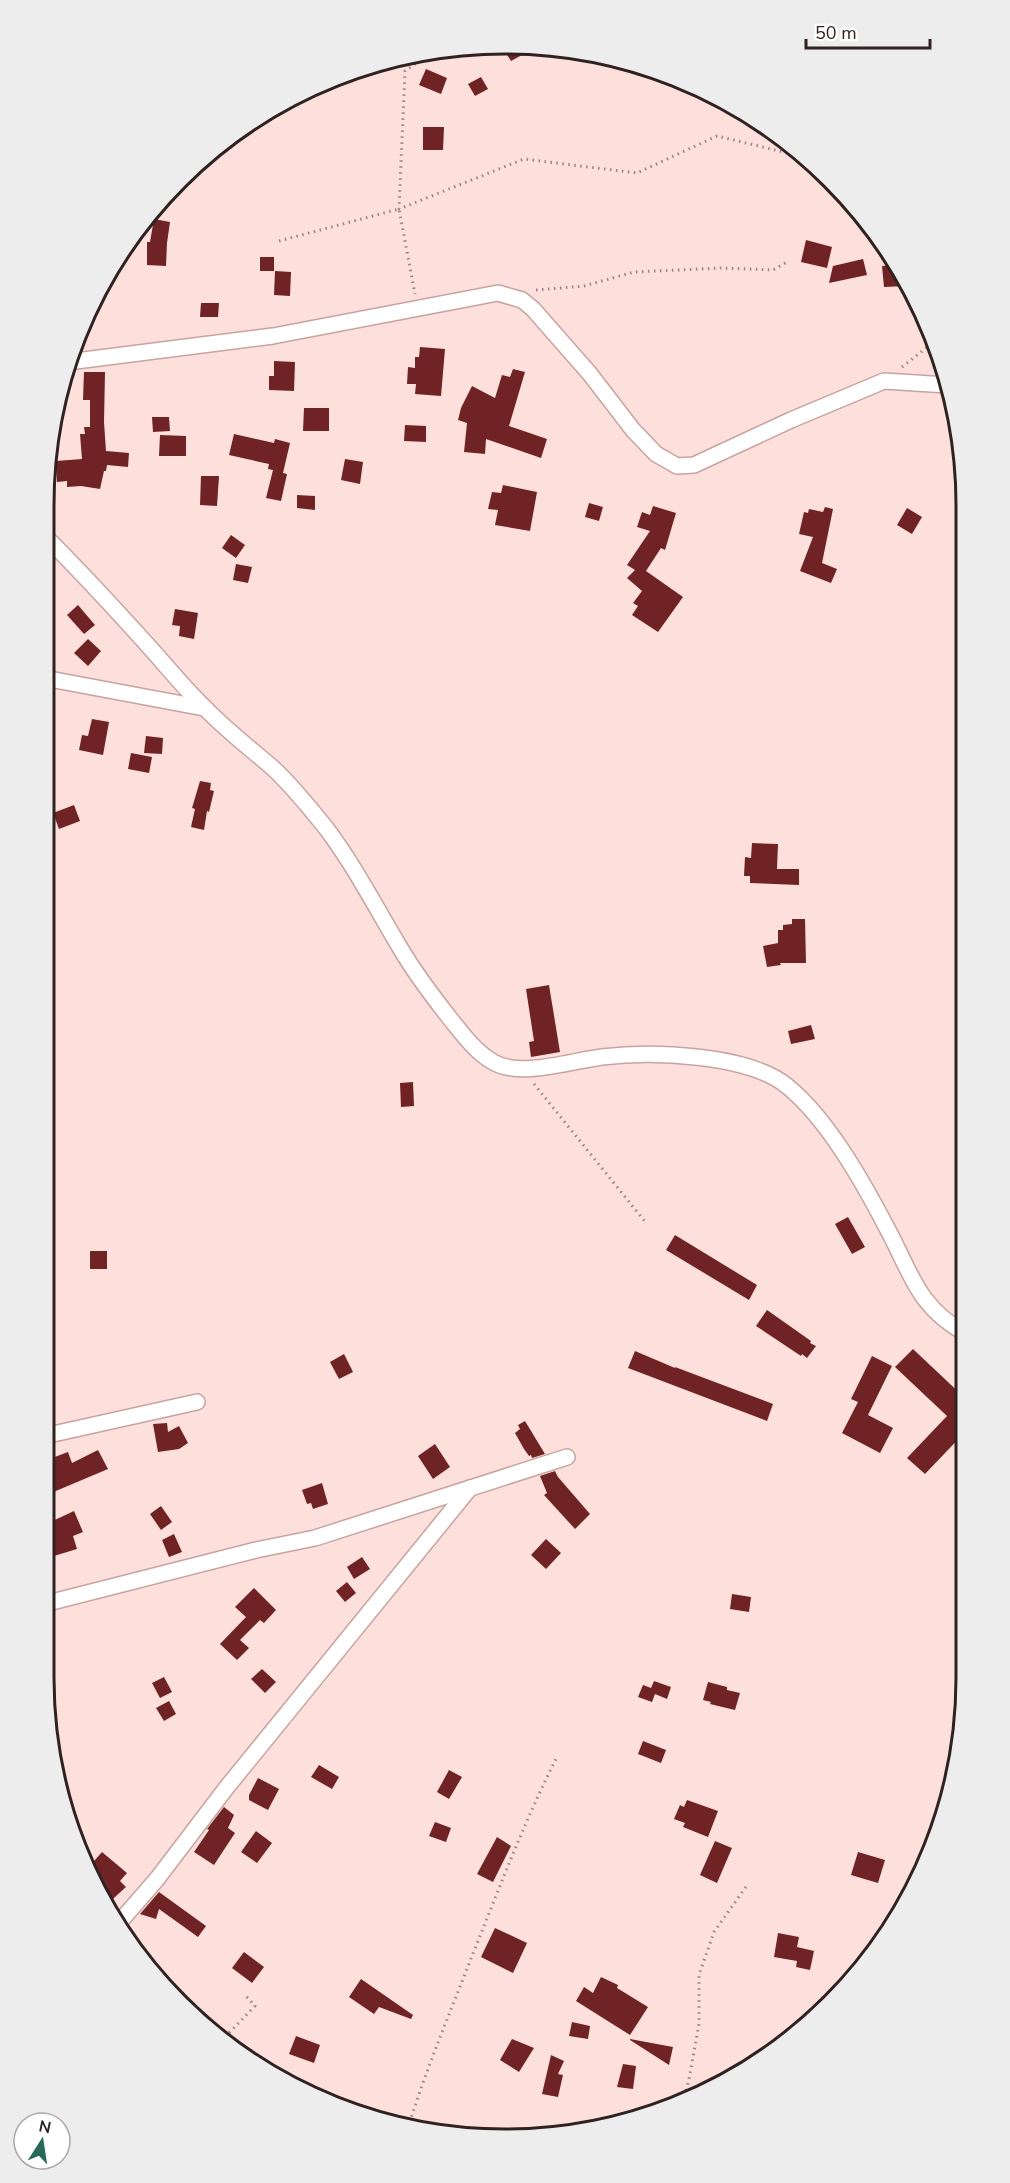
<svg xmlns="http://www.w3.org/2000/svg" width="1010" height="2183" font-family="'Nunito Sans',sans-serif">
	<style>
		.building { fill: #6f2324 }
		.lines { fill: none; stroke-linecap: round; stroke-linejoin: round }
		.minor-casing { stroke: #c7a4a1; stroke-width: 18 }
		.path { stroke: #998481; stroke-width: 3; stroke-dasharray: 1.5 4.5; stroke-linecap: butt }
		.minor { stroke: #fff; stroke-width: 15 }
		.rim { fill: none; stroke: #2f2221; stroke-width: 3 }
	</style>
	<rect width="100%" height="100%" fill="#fddfdc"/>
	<g class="building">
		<polygon points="500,44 515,45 522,55 511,61"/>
		<polygon points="426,69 447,78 441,94 419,85"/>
		<polygon points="481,77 488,89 475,96 468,84"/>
		<polygon points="423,127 444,127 443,150 423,150"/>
		<polygon points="154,219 170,222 167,243 166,266 147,265 147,242 150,242"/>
		<polygon points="806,240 832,247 827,268 801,262"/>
		<rect x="260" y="257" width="14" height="14"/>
		<polygon points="863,259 867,275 829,283 833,266"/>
		<polygon points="895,265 907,286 884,287 882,266"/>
		<polygon points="275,271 291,272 290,296 274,295"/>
		<polygon points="201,303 219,303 218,317 200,317"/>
		<polygon points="420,347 445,349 441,396 415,394 416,384 407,384 408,367 415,368 415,357 419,357"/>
		<polygon points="274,361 295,362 294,391 269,390 269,376 274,376"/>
		<polygon points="513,369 525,372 509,426 547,439 541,458 486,439 485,454 464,452 467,423 458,420 461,408 472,386 495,398 502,375 510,377"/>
		<polygon points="84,372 105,372 104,422 106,451 129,453 128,467 107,465 106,471 104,471 100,489 81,486 67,487 67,481 57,482 56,461 82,459 80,434 85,434 84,427 90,427 90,400 83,400"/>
		<polygon points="304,408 329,408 329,431 303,431"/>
		<polygon points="152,417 169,417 170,431 153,432"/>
		<polygon points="405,425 426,426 426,442 404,441"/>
		<polygon points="234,434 274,443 275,439 290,443 283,473 287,474 281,501 266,498 273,470 268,469 269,464 229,455"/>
		<polygon points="160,435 186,436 186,456 159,456"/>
		<polygon points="345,459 363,462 360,484 341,480"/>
		<polygon points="201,476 219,476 217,506 200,505"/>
		<polygon points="503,485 537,492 530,531 495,525 498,510 488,509 492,492 501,493"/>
		<polygon points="297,495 315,496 315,510 297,508"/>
		<polygon points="589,503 603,507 599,521 585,517"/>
		<polygon points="653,506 676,513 665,550 661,548 646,571 683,597 658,632 632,615 638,606 633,603 642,591 627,578 635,570 627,565 650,531 637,527 642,512 650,515"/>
		<polygon points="825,507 833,509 822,563 837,569 831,583 800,571 813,537 799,534 804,512 808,513 809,509 823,512"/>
		<polygon points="907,508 922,517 912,534 897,525"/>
		<polygon points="231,535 245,545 236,558 222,548"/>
		<polygon points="236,564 252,567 248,583 233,580"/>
		<polygon points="78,605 95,625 84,634 67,615"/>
		<polygon points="175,609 198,613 194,639 179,636 180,626 172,625"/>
		<polygon points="88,639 101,651 88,666 74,653"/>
		<polygon points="92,719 109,722 103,755 79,750 82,735 88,736"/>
		<polygon points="146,736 163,738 162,754 144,753"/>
		<polygon points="131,753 152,757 149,773 128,769"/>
		<polygon points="200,781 211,783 210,790 214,791 209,812 207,811 204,830 191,827 195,809 192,808"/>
		<polygon points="74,805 80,821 59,829 53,813"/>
		<polygon points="752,843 778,844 777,869 799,869 799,885 750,883 750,876 744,876 745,857 751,858"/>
		<polygon points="792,919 805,919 806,963 780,963 781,965 767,967 763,946 778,943 778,930 783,930 783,925 792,924"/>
		<polygon points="549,985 560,1052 531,1057 529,1042 534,1041 526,989"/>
		<polygon points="811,1025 815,1039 791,1044 788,1031"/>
		<polygon points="413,1082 414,1106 401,1107 400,1083"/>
		<polygon points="848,1217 865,1247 852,1254 835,1224"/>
		<polygon points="675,1235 757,1285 749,1300 666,1250"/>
		<rect x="90" y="1251" width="17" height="18"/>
		<polygon points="767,1310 811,1341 810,1343 816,1346 807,1358 802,1354 801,1356 756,1326"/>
		<polygon points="913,1349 966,1399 966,1431 925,1474 907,1458 947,1416 895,1367"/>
		<polygon points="635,1351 675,1368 675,1367 773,1404 767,1421 628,1368"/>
		<polygon points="344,1354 353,1372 339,1379 330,1362"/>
		<polygon points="872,1356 892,1366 868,1415 893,1428 880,1453 842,1433 858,1402 851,1399"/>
		<polygon points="525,1421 545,1454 532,1458 531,1455 529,1456 524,1449 515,1433 520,1429 518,1425"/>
		<polygon points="167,1423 168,1432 179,1426 188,1443 179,1449 158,1452 153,1424"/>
		<polygon points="435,1444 450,1467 433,1479 418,1456"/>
		<polygon points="98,1450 108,1469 44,1496 44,1461 68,1452 72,1463"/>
		<polygon points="555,1471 558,1477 590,1514 575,1529 544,1495 547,1493 540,1476"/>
		<polygon points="322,1483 328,1504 313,1509 311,1503 307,1504 302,1490"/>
		<polygon points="161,1506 172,1522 161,1530 150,1514"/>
		<polygon points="74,1511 83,1532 73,1536 77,1549 44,1559 44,1525"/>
		<polygon points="174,1534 182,1552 169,1557 162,1540"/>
		<polygon points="546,1539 561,1553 546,1569 531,1555"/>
		<polygon points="362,1557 370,1569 354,1579 347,1567"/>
		<polygon points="347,1582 356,1593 345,1602 336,1591"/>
		<polygon points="254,1588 276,1610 264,1623 260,1620 240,1640 249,1648 237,1660 220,1644 246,1617 235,1607"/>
		<polygon points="732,1594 751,1597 749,1612 730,1609"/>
		<polygon points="262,1669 276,1682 265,1693 251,1679"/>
		<polygon points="164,1677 172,1692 160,1698 152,1683"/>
		<polygon points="654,1681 671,1687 667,1699 655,1694 652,1702 638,1697 643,1685 651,1688"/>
		<polygon points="708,1682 727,1687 727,1690 740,1693 735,1710 710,1704 711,1702 703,1700"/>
		<polygon points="169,1701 176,1714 164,1721 156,1708"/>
		<polygon points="643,1741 666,1750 661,1763 638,1754"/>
		<polygon points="319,1765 339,1777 332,1789 311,1777"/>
		<polygon points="449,1770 462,1777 449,1799 437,1792"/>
		<polygon points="258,1778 279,1789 268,1810 249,1800 249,1795"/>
		<polygon points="687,1800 718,1811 708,1837 683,1827 685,1823 674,1819 680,1805 684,1807"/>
		<polygon points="224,1807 234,1815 228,1828 235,1833 214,1865 194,1852 209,1830 207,1829"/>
		<polygon points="435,1822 451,1828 446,1842 429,1836"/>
		<polygon points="256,1831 272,1843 257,1863 241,1852"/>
		<polygon points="497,1837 511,1846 493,1882 477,1874"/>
		<polygon points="715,1841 732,1848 717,1883 700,1875"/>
		<polygon points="102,1852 127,1873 120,1881 126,1887 104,1907 87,1869"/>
		<polygon points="858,1852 885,1860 878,1883 851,1875"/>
		<polygon points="159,1892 206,1926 198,1937 159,1909 156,1919 140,1914"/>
		<polygon points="495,1928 527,1943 513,1973 481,1957"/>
		<polygon points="778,1933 799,1937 797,1947 814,1951 810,1970 796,1967 797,1961 774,1957"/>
		<polygon points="244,1952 264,1967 252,1983 232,1968"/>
		<polygon points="601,1977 618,1985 617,1988 648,2007 630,2035 576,2001 584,1987 593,1993"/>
		<polygon points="361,1979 413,2015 411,2019 379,2007 374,2014 349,1997"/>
		<polygon points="572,2022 590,2026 588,2039 569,2036"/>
		<polygon points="296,2036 320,2045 314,2063 289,2054"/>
		<polygon points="512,2039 534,2048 519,2072 500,2060"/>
		<polygon points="630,2039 673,2047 669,2065 630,2040"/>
		<polygon points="551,2055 564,2061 558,2074 563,2075 558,2097 542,2094"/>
		<polygon points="623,2064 636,2066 633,2089 617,2087"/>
	</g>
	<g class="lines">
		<defs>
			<g id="minor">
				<polyline points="68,362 273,336 498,293 522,300 533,309 590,374 633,430 656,454 677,466 694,465 791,420 884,381 947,385"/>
				<path d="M44,535C81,572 117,611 152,650C169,669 186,690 205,708C226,730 251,749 274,769C293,787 310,808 326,828C354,865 375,906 399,946C414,972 433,997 452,1021C464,1036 476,1052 493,1062C521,1078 570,1061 602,1057C651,1051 748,1054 787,1086C828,1119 864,1184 888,1230C912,1275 918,1307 965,1333"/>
				<polyline points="44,678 204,708"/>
				<polyline points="44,1436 197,1402"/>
				<polyline points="44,1604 256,1550 315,1538 567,1457"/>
				<polyline points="117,1925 157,1879 227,1787 470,1488"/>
			</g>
		</defs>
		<use href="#minor" class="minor-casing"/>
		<g class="path">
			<polyline points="435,50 405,71 399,209 524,159 637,173 717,136 804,157"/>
			<polyline points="279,241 399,209 415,294"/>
			<polyline points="536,290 584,286 634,272 722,268 773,270 787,262"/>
			<polyline points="902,367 935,341"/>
			<polyline points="534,1084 647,1224"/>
			<polyline points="225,2037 255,2006 246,1996"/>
			<polyline points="683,2102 689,2079 699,2024 699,1975 714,1932 748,1884"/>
			<path d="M408,2128C426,2069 450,2013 472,1956C499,1889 524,1822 557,1757"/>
		</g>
		<use href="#minor" class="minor"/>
	</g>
	<path d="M0 0H1010V2183H0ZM505 54H505A451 451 0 0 1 956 505V1678A451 451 0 0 1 505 2129H505A451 451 0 0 1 54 1678V505A451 451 0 0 1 505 54Z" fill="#eeeded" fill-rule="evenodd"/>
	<path class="rim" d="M505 54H505A451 451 0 0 1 956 505V1678A451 451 0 0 1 505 2129H505A451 451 0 0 1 54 1678V505A451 451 0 0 1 505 54Z"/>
	<g transform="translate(42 2141) rotate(12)"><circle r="28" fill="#ffffff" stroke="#aca7a6" stroke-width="1.5"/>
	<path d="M0-4.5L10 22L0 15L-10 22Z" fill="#296958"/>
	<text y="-9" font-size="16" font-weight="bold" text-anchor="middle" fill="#2f2221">N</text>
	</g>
	<path d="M806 39v9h124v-9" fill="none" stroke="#2f2221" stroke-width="3"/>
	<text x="815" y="39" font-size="18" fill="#2f2221" stroke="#ffffff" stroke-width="4.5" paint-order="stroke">50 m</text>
</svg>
